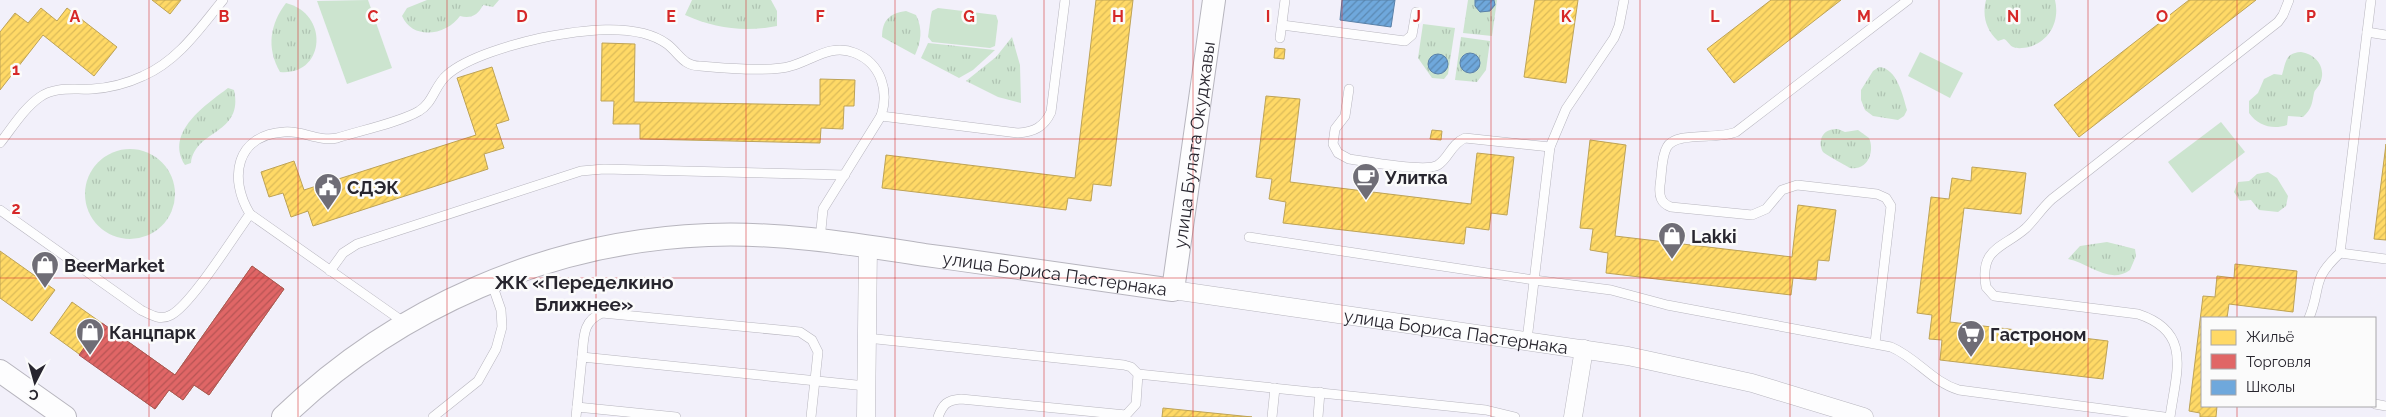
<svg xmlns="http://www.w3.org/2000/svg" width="2386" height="417" font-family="Raleway,sans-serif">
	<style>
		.grass { fill: url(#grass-tufts) }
		.pitch { fill: #cce4cf }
		.homes { fill: url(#homes-hatch); stroke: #bea356 }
		.shops { fill: url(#shops-hatch); stroke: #a95356 }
		.schools { fill: url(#schools-hatch); stroke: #5a81a8 }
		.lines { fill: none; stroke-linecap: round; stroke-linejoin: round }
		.service-casing { stroke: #b7b5be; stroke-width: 10 }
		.minor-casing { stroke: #b7b5be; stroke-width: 19 }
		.tertiary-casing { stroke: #b7b5be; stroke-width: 24 }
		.service { stroke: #fdfdfe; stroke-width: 9 }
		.minor { stroke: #fdfdfe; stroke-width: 18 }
		.tertiary { stroke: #fdfdfe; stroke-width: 22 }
		.grid { fill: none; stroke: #d62828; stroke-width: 1; stroke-opacity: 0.55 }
		.labels { text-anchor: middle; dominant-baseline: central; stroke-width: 5; stroke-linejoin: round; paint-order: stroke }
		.street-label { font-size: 18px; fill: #28262f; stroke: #fbfbfb }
		.poi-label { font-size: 18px; font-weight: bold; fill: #28262f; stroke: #fbfbfb; text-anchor: start }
		.neighbourhood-label { font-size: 19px; font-weight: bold; fill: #28262f; stroke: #fbfbfb }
		.grid-label { font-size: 16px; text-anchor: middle; font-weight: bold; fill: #d62828; stroke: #fbfbfb; stroke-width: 5; stroke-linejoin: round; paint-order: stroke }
	</style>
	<defs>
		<pattern id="grass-tufts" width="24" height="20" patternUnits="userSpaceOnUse" patternTransform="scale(1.25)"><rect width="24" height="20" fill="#cce4cf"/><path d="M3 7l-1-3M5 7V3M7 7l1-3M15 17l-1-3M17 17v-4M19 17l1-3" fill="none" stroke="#afc3b2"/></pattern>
		<pattern id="homes-hatch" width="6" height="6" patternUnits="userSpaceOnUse" patternTransform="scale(1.25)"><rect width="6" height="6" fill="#ffd966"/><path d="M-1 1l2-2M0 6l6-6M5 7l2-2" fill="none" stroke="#dbba59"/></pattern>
		<pattern id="shops-hatch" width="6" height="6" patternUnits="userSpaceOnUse" patternTransform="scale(1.25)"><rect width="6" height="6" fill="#e06666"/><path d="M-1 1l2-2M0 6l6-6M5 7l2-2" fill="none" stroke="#b65454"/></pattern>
		<pattern id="schools-hatch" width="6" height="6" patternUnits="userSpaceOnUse" patternTransform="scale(1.25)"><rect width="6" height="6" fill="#6fa8dc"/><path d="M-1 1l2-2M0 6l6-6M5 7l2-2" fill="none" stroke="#5b89b3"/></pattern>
	</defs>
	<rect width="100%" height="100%" fill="#f2f0fa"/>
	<g class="grass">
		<path d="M427,0H499L493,7L483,5C478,15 471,19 460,16C447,35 413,41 402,16L407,8Z"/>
		<path d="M692,0H771L777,11V26C745,32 716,29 685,15Z"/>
		<polygon points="1468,0 1497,0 1492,36 1463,33"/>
		<path d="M1986,0H2055C2060,21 2050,41 2029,47C2024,48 2017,49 2013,47C2009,45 2008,41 2004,39L1998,41C1986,30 1982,16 1986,0Z"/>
		<path d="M286,3C330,14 325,76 280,72C266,48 270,24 286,3Z"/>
		<path d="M906,11L916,15C923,29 921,42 915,55L882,37C882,20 890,13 906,11Z"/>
		<polygon points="1423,24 1455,28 1448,74 1444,79 1432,78 1418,58"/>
		<polygon points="1012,37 1020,65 1021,103 998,97 966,81 996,57"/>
		<polygon points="1461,37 1490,41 1486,70 1477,82 1455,80"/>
		<polygon points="928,43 995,50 973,70 959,78 921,58"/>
		<path d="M2301,52C2316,54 2327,68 2320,83C2319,87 2315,89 2314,93C2312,103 2312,109 2303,117L2288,116L2287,125C2273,130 2258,126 2249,113V101L2258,93L2264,79L2274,74L2282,75C2286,62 2285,53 2301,52Z"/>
		<path d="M1879,67C1897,68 1903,96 1907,110L1904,116L1898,120L1873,116L1865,110L1861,100V90L1873,71Z"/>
		<path d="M228,88L234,90C244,135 195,129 191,163L185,165C164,132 207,104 228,88Z"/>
		<path d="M1838,129L1845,132L1858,130L1869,138C1875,151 1868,171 1850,168C1848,167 1825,154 1823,152C1817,140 1823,128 1838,129Z"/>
		<circle cx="130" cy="194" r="45"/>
		<polygon points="2268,172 2277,178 2288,196 2286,206 2278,212 2259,210 2251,200 2240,201 2234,192 2238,182 2249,181 2257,174"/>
		<path d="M2107,242L2135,249L2136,256L2130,270C2109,285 2089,263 2068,259L2080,246Z"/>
	</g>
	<g class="pitch">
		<polygon points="368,0 392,68 347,84 317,1"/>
		<polygon points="938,8 996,15 998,21 995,46 990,48 932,42 928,37 931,15 932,11"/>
		<polygon points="1920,52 1963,73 1950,98 1908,76"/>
		<polygon points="2221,122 2245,152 2192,193 2168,162"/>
	</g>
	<g class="homes">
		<polygon points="152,0 181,0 170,14"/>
		<polygon points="1096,0 1133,0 1111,186 1093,184 1091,201 1068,198 1066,210 882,188 886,155 1075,178"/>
		<polygon points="1535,0 1578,0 1566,83 1524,77"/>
		<polygon points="1771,0 1841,0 1734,83 1707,49"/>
		<polygon points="2189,0 2256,0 2079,137 2054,105"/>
		<polygon points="41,8 57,21 67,8 117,47 94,76 43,35 0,90 0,32 15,13 28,23"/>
		<polygon points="602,43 635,44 634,102 820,105 820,79 855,80 854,106 844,106 843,129 821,128 820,143 640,139 640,124 613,124 614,101 601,101"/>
		<polygon points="1275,48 1285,49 1284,59 1274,58"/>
		<polygon points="492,67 509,120 496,124 504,148 484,154 488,169 313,226 308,211 291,217 283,193 269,197 261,172 294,161 304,190 476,135 457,78"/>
		<polygon points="1266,96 1300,99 1290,182 1471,204 1477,153 1514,157 1507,215 1491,213 1489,230 1466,227 1464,244 1283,223 1286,202 1269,199 1272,179 1256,177"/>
		<polygon points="1432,130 1442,131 1441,140 1430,139"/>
		<polygon points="1590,140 1626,145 1615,236 1792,257 1798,205 1836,210 1829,261 1818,260 1816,280 1793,278 1791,295 1606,273 1608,253 1590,250 1593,229 1580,228"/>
		<polygon points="2386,144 2386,240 2374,239"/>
		<polygon points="1972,167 2026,173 2021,214 1964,208 1950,322 2108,341 2103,379 1940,360 1942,340 1929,339 1932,315 1917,313 1931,197 1949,199 1952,178 1971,181"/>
		<polygon points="0,251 55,290 32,321 0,298"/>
		<polygon points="2235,264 2297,271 2293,312 2229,304 2227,318 2202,318 2202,406 2217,406 2216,417 2200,417 2200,413 2189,411 2203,296 2215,297 2217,276 2234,278"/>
		<polygon points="252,266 284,289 209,395 194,385 183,400 169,390 155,409 50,333 72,302 175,375"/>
		<polygon points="1163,408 1252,417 1162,417"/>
	</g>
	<polygon class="shops" points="252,266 284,289 209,395 194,385 183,400 169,390 155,409 79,355 102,323 175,375"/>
	<g class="schools">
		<polygon points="1342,0 1395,0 1391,27 1340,20"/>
		<polygon points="1475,0 1494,0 1495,5 1490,11 1480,12 1475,6"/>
		<circle cx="1470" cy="63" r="10"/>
		<circle cx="1438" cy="64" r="10"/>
	</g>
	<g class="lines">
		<defs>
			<g id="service">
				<polyline points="1282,25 1405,41 1412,35 1416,12"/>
				<polyline points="2367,32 2386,35"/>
				<polyline points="1280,38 1285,0"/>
				<path d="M1349,89L1345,116L1335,129L1333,144L1338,153L1349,159C1365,161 1426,173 1438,165C1449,158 1451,144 1465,138L1550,147"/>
				<path d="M881,116L1018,133C1034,132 1044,127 1051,112L1065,0"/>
				<path d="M0,143C12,128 24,108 40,97C56,86 74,90 92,89C109,88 128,83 143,76C178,61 200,28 223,0"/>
				<path d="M0,210L141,310C151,315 160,321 171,315C191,305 234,236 250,214C228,178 236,135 284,132C302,130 318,142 337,138C359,131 401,122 419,111C433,103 435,85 447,75C467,57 514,44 541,38C576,31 636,21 667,44C679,53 683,66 700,66C721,68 773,72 791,66C813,60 831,43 855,53C882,64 889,92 881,116L823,209L820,240"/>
				<polyline points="250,214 405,323"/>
				<path d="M1249,237L1534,280L1611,290L1667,305L1891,347C1917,358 1932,382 1959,390L2164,417"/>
				<polyline points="2340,253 2386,259"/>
				<polyline points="330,271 343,253 357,244 581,171 604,169 845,175"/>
				<path d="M2309,318C2322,287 2310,281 2340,253L2371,0"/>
				<path d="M867,338L1124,365L1131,367L1138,374L1136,404L1126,415L961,399C947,400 943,404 938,417"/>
				<polyline points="1527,340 1550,147 1566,109 1614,38 1619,26 1624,0"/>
				<path d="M1875,343L1891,206L1886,198L1877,194L1797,185L1782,190L1766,209L1752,215L1671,207C1660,203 1659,195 1660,185C1662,174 1661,157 1667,147C1676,131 1717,140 1736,132L1908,0"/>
				<path d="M582,357C584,338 582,321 602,313L800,332L812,340L818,352L811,417"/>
				<polyline points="1138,374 1486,410 1515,417"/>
				<polyline points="2375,404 2386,406"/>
				<polyline points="577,407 676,417"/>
				<polyline points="433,417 478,381 496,349 502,327 501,310 492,284"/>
				<polyline points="576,417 582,357 866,386"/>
				<polyline points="1272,417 1275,388"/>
				<polyline points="1318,417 1320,392"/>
				<path d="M2170,417C2176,372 2193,332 2138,314L1994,296L1986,287C1979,247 2004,248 2026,228C2035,219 2042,208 2052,199L2278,22L2283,15L2289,0"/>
			</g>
			<g id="minor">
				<path id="s1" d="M1173,290L1628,356L1752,383L1864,417"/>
				<polyline points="866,417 868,246"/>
				<polyline points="1573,417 1584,349"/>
			</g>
			<g id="tertiary">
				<polyline points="0,371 65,417"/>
				<path id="s2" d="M283,417C397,307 549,241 708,235C781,232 853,244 925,255C1008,266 1091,278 1173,290L1214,0"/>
			</g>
		</defs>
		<use href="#service" class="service-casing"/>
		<use href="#minor" class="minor-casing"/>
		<use href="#tertiary" class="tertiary-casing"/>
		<use href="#service" class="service"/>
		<use href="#minor" class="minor"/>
		<use href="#tertiary" class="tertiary"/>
	</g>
	<path class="grid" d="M149,0V417M298,0V417M447,0V417M596,0V417M746,0V417M895,0V417M1044,0V417M1193,0V417M1342,0V417M1491,0V417M1640,0V417M1790,0V417M1939,0V417M2088,0V417M2237,0V318M0,139H2386M0,278H2386M2237,406V417"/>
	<defs>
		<symbol id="cafe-pin" viewBox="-11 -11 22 30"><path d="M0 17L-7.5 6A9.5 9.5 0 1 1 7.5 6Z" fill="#6f6d76" stroke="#fbfbfb"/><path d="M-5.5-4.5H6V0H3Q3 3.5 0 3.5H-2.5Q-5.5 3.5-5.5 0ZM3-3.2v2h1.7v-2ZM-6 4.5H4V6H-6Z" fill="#fff"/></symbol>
		<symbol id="civic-pin" viewBox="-11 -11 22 30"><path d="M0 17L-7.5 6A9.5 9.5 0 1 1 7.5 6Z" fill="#6f6d76" stroke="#fbfbfb"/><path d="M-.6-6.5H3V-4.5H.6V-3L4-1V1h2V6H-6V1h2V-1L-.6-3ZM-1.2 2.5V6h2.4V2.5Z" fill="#fff"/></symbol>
		<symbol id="shop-pin" viewBox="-11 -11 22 30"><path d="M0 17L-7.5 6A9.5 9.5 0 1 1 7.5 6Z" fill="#6f6d76" stroke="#fbfbfb"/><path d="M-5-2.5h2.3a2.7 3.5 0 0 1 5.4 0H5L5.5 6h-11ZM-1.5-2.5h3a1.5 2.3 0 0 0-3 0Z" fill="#fff"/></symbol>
		<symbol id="supermarket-pin" viewBox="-11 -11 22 30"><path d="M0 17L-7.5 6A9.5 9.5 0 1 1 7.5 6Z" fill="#6f6d76" stroke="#fbfbfb"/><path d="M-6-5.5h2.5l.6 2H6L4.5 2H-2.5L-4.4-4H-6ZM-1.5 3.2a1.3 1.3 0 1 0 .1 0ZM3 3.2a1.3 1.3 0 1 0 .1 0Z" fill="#fff"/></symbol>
	</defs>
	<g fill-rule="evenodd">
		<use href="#cafe-pin" x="1350" y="161" width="32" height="43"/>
		<use href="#civic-pin" x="312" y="171" width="32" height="43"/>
		<use href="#shop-pin" x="1656" y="220" width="32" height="43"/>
		<use href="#shop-pin" x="29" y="249" width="32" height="43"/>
		<use href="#shop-pin" x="74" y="316" width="32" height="43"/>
		<use href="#supermarket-pin" x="1955" y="318" width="32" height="43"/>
	</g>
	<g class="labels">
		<g class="street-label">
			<text stroke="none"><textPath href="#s2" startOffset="1088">улица Булата Окуджавы</textPath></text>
			<text stroke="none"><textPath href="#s2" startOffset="822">улица Бориса Пастернака</textPath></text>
			<text stroke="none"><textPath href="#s1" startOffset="286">улица Бориса Пастернака</textPath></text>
		</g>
		<g class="poi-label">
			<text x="1385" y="177">Улитка</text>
			<text x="347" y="187">СДЭК</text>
			<text x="1691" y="236">Lakki</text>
			<text x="64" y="265">BeerMarket</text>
			<text x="109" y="332">Канцпарк</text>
			<text x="1990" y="334">Гастроном</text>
		</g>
		<g class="neighbourhood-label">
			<text x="584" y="282">ЖК «Переделкино<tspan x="584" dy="22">Ближнее»</tspan></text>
		</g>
	</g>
	<g class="grid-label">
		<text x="75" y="22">A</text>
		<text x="224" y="22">B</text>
		<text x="373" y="22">C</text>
		<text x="522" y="22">D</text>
		<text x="671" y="22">E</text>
		<text x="820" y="22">F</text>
		<text x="969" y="22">G</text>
		<text x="1118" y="22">H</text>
		<text x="1268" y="22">I</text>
		<text x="1417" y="22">J</text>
		<text x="1566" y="22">K</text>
		<text x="1715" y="22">L</text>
		<text x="1864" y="22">M</text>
		<text x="2013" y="22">N</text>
		<text x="2162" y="22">O</text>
		<text x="2311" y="22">P</text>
		<text x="16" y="75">1</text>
		<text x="16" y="214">2</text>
	</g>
	<rect x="2201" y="317" width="175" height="90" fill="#fbfbfb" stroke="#a7a6a9"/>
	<rect x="2211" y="330" width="25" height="15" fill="#ffd966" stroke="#a7a6a9"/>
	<text x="2246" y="342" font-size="15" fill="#28262f">Жильё</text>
	<rect x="2211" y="354" width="25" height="15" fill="#e06666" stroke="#a7a6a9"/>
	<text x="2246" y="367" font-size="15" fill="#28262f">Торговля</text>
	<rect x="2211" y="380" width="25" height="15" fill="#6fa8dc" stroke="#a7a6a9"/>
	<text x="2246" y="392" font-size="15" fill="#28262f">Школы</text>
	<g transform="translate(35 382) rotate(186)" stroke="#fbfbfb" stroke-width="4" paint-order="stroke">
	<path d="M0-4L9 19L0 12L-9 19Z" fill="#28262f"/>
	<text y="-8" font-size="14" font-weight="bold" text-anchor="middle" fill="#28262f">С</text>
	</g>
</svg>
